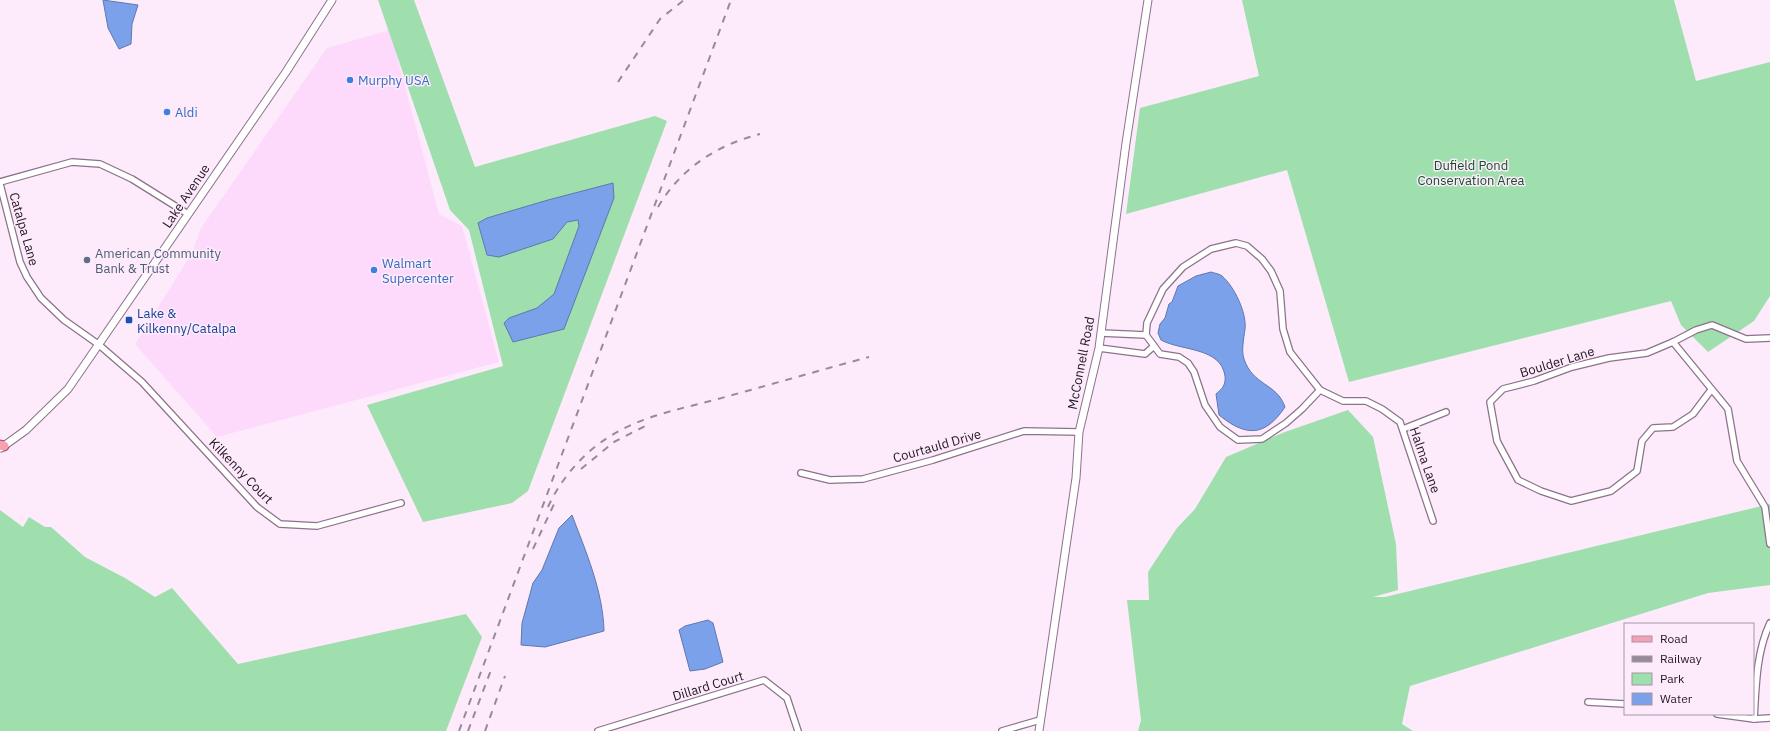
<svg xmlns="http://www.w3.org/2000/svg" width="1770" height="731" font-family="'IBM Plex Sans',sans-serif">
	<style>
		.built { fill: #fddafc }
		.green { fill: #9fdead }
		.water { fill: #7ba1eb; stroke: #6077ae }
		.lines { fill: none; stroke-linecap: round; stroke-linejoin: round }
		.minor-casing { stroke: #8c728c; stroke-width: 8 }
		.tertiary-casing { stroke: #8c728c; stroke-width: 9 }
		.primary-casing { stroke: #a8475f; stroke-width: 11 }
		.minor { stroke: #fff; stroke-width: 5.5 }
		.tertiary { stroke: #fff; stroke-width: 7 }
		.primary { stroke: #f7a0b3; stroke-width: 9 }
		.rail { stroke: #988a98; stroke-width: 2; stroke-dasharray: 7 7; stroke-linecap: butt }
		.shop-dot { fill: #3f7fe0; stroke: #fdebfc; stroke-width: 1.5 }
		.service-dot { fill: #5c6f8a; stroke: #fdebfc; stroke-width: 1.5 }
		.transit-dot { fill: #1a4fb4; stroke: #fdebfc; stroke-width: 1.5 }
		.labels { text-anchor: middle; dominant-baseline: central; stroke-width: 3; stroke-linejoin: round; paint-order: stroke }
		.shop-label { font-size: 13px; fill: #366cbe; stroke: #fdebfc; text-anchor: start }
		.park-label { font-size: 13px; fill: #134e28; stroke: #fdebfc }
		.street-label { font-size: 13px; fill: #201620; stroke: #fdebfc }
		.service-label { font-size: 13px; fill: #4e5e75; stroke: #fdebfc; text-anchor: start }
		.transit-label { font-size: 13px; fill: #164399; stroke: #fdebfc; text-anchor: start }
	</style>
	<rect width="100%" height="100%" fill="#fdebfc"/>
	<polygon class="built" points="390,30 439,214 462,226 499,362 217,437 135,344 192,253 201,228 327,48"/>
	<g class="green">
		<polygon points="378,0 414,0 475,167 655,116 667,121 528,491 512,503 423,522 367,405 503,366 469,230 450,210"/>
		<polygon points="1242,0 1674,0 1696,81 1770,62 1770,296 1754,321 1708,352 1681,325 1671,301 1349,382 1287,170 1126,214 1140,108 1259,76"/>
		<polygon points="1348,410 1373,437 1396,544 1398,590 1373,597 1385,597 1770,504 1770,585 1708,593 1410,686 1402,724 1413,731 1138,731 1141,720 1127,600 1149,600 1148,572 1177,528 1195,509 1226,457 1285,432"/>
		<polygon points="0,510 23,527 29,517 45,527 51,527 85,557 125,578 155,597 172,588 238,664 466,614 482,637 446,731 0,731"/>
	</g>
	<g class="water">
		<polygon points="103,0 138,5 132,24 131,44 119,49 108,28"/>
		<polygon points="613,183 614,198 564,329 513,342 504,323 509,318 537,308 554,294 579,226 578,220 567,222 553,239 499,257 487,255 478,223 487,218 548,200"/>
		<path d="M1211,272C1214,273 1220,274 1222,276C1234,286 1247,313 1245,329C1244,338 1241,350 1244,359C1253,386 1277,383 1285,407C1265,437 1246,437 1219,415L1216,394C1222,389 1226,385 1225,376C1221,347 1181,351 1161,340L1158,333L1160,324L1165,318L1169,304L1172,302L1178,286L1196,276Z"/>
		<path d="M572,515C586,552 603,591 604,631L545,647L521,645L522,623L533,583L542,570L559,528Z"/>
		<polygon points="708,620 713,623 723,662 705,669 690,671 679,630 685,626"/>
	</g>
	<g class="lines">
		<defs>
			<g id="minor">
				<polyline points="0,182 72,162 100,164 132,179 188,214"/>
				<polyline points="0,184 20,262 27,277 41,298 64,320 98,344 142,382 257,507 280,524 317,526 401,503"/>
				<polyline points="1101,333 1146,335"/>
				<polyline points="1146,335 1147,323 1163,289 1183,267 1211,249 1236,243 1247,246 1262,259 1271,271 1280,291 1283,329 1290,352 1320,390 1343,401 1366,401 1382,409 1400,422 1433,521"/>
				<polyline points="1146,335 1160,354 1179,357 1188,363 1194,372 1205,405 1220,427 1238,440 1262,439 1286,423 1302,409 1320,390"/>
				<polyline points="1673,342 1728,409 1737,461 1765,507 1770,544"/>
				<polyline points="1099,348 1145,354 1154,346"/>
				<polyline points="1711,390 1693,414 1673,427 1653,428 1642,441 1637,471 1611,491 1571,501 1541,491 1518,480 1497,441 1490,402 1503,389 1534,381 1572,367 1609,358 1647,353 1673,342 1696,330 1712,325 1746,339 1770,338"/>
				<polyline points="1403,429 1446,412"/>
				<polyline points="801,473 830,480 863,479 933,460 1024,431 1079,432"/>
				<polyline points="1588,702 1625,704"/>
				<polyline points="1717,714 1754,719 1770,718"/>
				<path d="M1754,719C1756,687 1756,653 1770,623"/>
				<polyline points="598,731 764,680 787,698 798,731"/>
				<polyline points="1002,731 1040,720"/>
			</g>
			<g id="tertiary">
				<polyline points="1,448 26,430 68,389 286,72 332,0"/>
				<polyline points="1039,731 1076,478 1079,432 1099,348 1126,143 1148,0"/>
			</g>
			<polyline id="primary" points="0,445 4,446"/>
		</defs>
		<use href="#minor" class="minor-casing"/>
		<use href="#tertiary" class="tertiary-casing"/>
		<use href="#primary" class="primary-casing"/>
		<use href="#minor" class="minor"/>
		<use href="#tertiary" class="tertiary"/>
		<use href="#primary" class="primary"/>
		<g class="rail">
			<polyline points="618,82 660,19 684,0"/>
			<path d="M658,207C681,168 717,145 760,134"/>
			<polyline points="581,469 614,442 649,424"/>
			<path d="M548,507C561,478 585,451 612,435C643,416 680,409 714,400C766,386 817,371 869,357"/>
			<polyline points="533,549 555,502"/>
			<polyline points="459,731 731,0"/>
			<polyline points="468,731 491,670"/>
			<polyline points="485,731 505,676"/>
		</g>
	</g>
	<g class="shop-dot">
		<circle cx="350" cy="80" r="4"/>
		<circle cx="167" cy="112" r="4"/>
		<circle cx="374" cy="270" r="4"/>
	</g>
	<circle class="service-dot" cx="87" cy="260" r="4"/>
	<rect class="transit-dot" x="125" y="316" width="8" height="8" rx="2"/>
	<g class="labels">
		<g class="shop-label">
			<text x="358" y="80">Murphy USA</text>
			<text x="175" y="112">Aldi</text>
			<text x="382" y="263">Walmart<tspan x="382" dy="15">Supercenter</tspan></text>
		</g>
		<g class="park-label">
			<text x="1471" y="165">Dufield Pond<tspan x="1471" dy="15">Conservation Area</tspan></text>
		</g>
		<g class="street-label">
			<text transform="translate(186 196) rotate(-56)">Lake Avenue</text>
			<text transform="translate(24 229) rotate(74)">Catalpa Lane</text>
			<text transform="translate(1557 362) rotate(-17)">Boulder Lane</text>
			<text transform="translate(1081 363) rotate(-79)">McConnell Road</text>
			<text transform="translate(937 446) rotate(-16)">Courtauld Drive</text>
			<text transform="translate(1425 460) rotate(71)">Halma Lane</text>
			<text transform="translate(241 471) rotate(46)">Kilkenny Court</text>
			<text transform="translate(708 686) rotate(-17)">Dillard Court</text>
		</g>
		<g class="service-label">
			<text x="95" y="253">American Community<tspan x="95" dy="15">Bank &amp; Trust</tspan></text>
		</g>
		<g class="transit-label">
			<text x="137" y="313">Lake &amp;<tspan x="137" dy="15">Kilkenny/Catalpa</tspan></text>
		</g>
	</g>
	<rect x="1624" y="623" width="130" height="92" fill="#fdebfc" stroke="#a596a4"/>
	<rect x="1632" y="636" width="20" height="6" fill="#f7a0b3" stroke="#a596a4"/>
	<text x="1660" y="643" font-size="12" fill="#201620">Road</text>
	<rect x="1632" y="656" width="20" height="6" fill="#988a98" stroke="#a596a4"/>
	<text x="1660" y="663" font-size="12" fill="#201620">Railway</text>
	<rect x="1632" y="673" width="20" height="12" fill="#9fdead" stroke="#a596a4"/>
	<text x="1660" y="683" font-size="12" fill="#201620">Park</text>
	<rect x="1632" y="693" width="20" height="12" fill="#7ba1eb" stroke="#a596a4"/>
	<text x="1660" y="703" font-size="12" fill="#201620">Water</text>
</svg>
